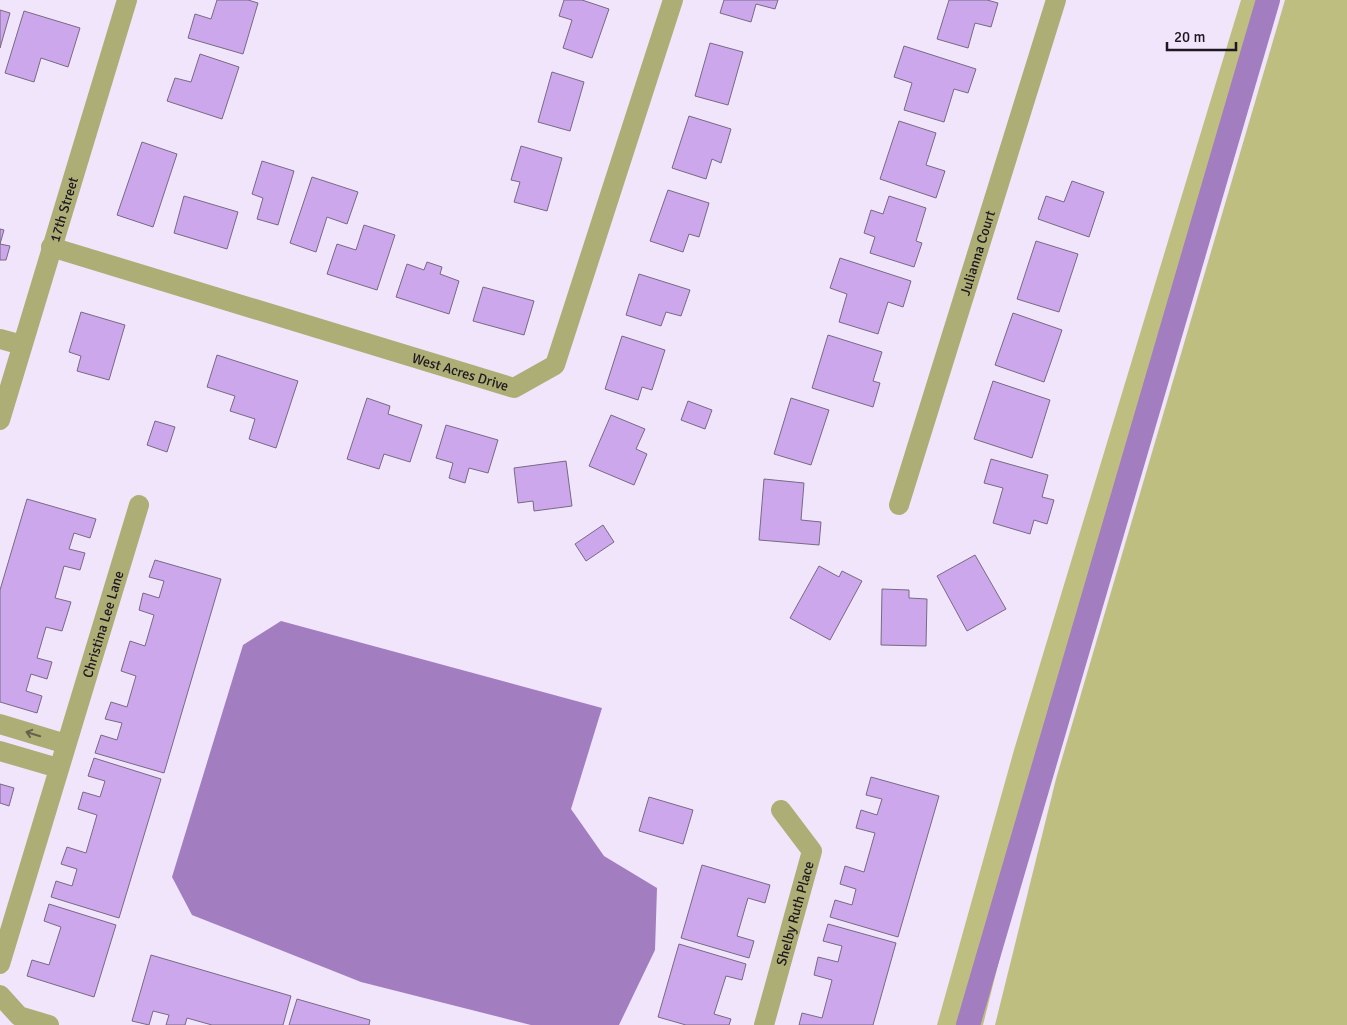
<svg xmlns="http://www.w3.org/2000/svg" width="1347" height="1025" font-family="Signika,sans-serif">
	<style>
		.green { fill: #bebe81 }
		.water { fill: #a27dc0 }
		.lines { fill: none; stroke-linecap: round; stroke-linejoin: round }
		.canal { stroke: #a27dc0; stroke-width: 24 }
		.building { fill: #cda7ec; stroke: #776a82 }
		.street { stroke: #adad76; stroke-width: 20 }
		.oneway { stroke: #64624b }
		.labels { text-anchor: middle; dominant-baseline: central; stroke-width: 4; stroke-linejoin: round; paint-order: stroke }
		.street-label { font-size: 14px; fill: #1c1720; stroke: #f0e5fb }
	</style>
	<rect width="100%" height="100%" fill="#f0e5fb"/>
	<g class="green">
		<polygon points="1241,0 1273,0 1045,776 983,1025 937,1025 1014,750"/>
		<polygon points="1285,0 1347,0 1347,1025 995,1025 1056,779"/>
	</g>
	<polygon class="water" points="281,621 602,708 571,809 604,856 657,888 655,950 619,1025 531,1025 361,982 192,915 172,877 243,645"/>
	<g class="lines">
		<polyline class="canal" points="968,1025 1268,0"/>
	</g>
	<g class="building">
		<polygon points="217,0 248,0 258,3 243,54 188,38 195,14 211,19"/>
		<polygon points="564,0 582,0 609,9 592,58 563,48 572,20 559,16"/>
		<polygon points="724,0 778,0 775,9 756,4 751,22 720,13"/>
		<polygon points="949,0 987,0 998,3 991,27 975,23 968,48 937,39"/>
		<polygon points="0,10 10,13 0,48"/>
		<polygon points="24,11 80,28 68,67 41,58 34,82 5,73"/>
		<polygon points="710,43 743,52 728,105 695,96"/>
		<polygon points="904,46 976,69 968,93 954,89 944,122 904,110 912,83 894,77"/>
		<polygon points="200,54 239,67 222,119 167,101 175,78 191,82"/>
		<polygon points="552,72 584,82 570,131 538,122"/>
		<polygon points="689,116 731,129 721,163 712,159 706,179 672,168"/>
		<polygon points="899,121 936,133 926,165 945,171 936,198 880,179"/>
		<polygon points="142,142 177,154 153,227 117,215"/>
		<polygon points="521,146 562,158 547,211 514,202 520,182 511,180"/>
		<polygon points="262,161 294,171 278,225 257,219 263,198 252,194"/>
		<polygon points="312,177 358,192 347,224 327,217 316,252 290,243"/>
		<polygon points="1072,181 1104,192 1089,237 1038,219 1046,196 1064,202"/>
		<polygon points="668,190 709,203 699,237 689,234 683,252 650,241"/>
		<polygon points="184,196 238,212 227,249 174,233"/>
		<polygon points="889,196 926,208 916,241 922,243 914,267 870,253 875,237 864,233 871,210 883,214"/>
		<polygon points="364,225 395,235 377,290 327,274 337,244 356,250"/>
		<polygon points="0,229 4,230 0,244 10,246 6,260 0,260"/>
		<polygon points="1036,241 1078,254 1059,312 1017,299"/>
		<polygon points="840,258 911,281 903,307 888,302 878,334 839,322 847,294 830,288"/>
		<polygon points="427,262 442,267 440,274 459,281 449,314 396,297 407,264 424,270"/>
		<polygon points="639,274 690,290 681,316 666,312 661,326 626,315"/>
		<polygon points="483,287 534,301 524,335 473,321"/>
		<polygon points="81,312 125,325 109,380 77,371 81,356 69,352"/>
		<polygon points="1013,313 1062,330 1044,382 995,365"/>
		<polygon points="828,335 882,352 873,381 880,383 873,407 812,388"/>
		<polygon points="622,336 665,350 652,390 642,387 638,400 605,389"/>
		<polygon points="217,355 298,381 276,448 249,439 255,419 230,411 235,396 207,387"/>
		<polygon points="993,381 1050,400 1032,458 974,439"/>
		<polygon points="367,398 390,406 388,414 422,425 410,462 384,454 379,469 347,459"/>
		<polygon points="791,398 829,410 811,465 774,454"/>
		<polygon points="688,401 712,410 705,429 681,420"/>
		<polygon points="611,415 645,429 636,449 647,454 634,485 589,466"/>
		<polygon points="155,421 175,427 167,452 147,445"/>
		<polygon points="446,425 498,440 488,473 469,468 465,483 449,478 453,463 436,458"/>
		<polygon points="991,459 1048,475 1042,497 1054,500 1047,524 1034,520 1030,534 993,523 1003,488 984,483"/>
		<polygon points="566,461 572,506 534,511 533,501 518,503 514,468"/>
		<polygon points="764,479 804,483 801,520 821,522 819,545 759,540"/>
		<polygon points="27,499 96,519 90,538 74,533 69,549 85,553 80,570 64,566 55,598 71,602 62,631 46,627 37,658 52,662 47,679 31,674 26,691 42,696 37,713 0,702 0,590"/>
		<polygon points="603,525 614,542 586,561 575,544"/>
		<polygon points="975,555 1006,609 967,631 937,576"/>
		<polygon points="155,560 221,579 164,773 95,753 101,735 117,740 122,723 105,719 111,702 127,707 136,676 121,671 130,641 145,646 154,615 139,610 143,593 159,598 164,581 149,577"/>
		<polygon points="819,566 839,577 842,571 862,581 830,640 790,618"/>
		<polygon points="882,589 909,590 909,598 927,599 926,646 881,645"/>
		<polygon points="94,758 161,779 119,918 51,897 56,881 72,886 77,869 61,864 67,847 86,853 97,815 78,809 83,792 100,797 105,781 88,776"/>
		<polygon points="871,777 939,796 898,937 830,917 835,900 852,905 856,889 840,884 845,866 864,872 875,833 856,828 861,810 877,815 882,799 866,795"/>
		<polygon points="0,784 14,788 9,806 0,803"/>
		<polygon points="649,797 693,810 683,844 639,831"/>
		<polygon points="702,865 770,885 765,903 748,898 737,936 754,941 749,958 681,938"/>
		<polygon points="49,904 116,925 94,997 27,976 32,960 49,965 61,927 44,921"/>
		<polygon points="828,924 896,943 873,1025 799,1025 802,1013 822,1018 832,980 814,975 818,957 838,962 842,946 823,941"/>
		<polygon points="679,944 746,964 742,980 726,976 714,1014 731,1019 729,1025 686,1025 658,1017"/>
		<polygon points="151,955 291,996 283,1025 212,1025 187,1018 185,1025 166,1025 169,1015 153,1011 149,1025 132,1021"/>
		<polygon points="297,999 370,1020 369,1025 289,1025"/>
	</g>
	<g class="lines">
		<g class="street">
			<path id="s1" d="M51,247L514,388L555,365L673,0"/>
			<polyline points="0,339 22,345"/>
			<path id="s2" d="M0,420L127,0"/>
			<path id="s3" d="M899,505L1056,0"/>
			<polyline points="0,724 66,744"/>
			<polyline points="0,751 58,768"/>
			<path id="s4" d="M0,964L139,505"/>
			<polyline points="0,995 19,1016 49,1025"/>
			<path id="s5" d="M764,1025L812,851L781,810"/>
		</g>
	</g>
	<defs><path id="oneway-shaft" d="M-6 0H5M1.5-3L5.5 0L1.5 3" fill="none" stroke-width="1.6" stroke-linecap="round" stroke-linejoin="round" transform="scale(1.25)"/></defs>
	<use class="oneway" href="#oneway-shaft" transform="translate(33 734) rotate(-163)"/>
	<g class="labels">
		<g class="street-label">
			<text stroke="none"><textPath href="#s2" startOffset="220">17th Street</textPath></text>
			<text stroke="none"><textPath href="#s3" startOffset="264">Julianna Court</textPath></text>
			<text stroke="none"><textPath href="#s1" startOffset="428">West Acres Drive</textPath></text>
			<text stroke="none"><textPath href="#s4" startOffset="355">Christina Lee Lane</textPath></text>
			<text stroke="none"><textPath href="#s5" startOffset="116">Shelby Ruth Place</textPath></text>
		</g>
	</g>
	<path d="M1167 42v8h69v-8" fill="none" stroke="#1c1720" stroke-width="2.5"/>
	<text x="1174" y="42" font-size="15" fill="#1c1720" stroke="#f0e5fb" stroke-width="4" paint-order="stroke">20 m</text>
</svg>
